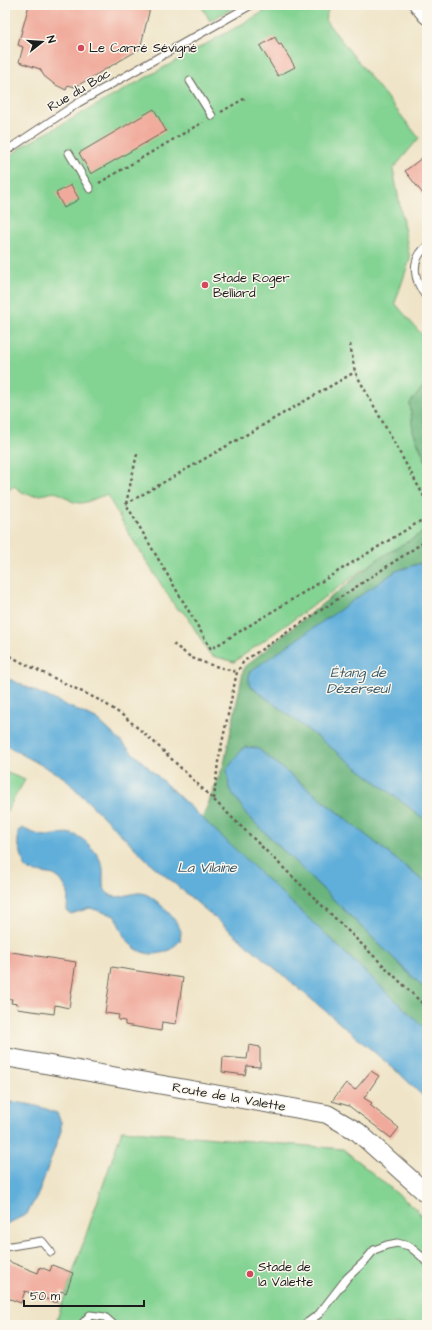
<svg xmlns="http://www.w3.org/2000/svg" width="432" height="1330" font-family="'Architects Daughter',sans-serif">
	<style>
		.green { fill: #83d393; stroke: #507858 }
		.forest { fill: #6ab57d; stroke: #43684c }
		.water { fill: #60afda; stroke: #3e667b }
		.building { fill: #f0aa9b }
		.lines { fill: none; stroke-linecap: round; stroke-linejoin: round }
		.service-casing { stroke: #666258; stroke-width: 9 }
		.tertiary-casing { stroke: #666258; stroke-width: 20 }
		.path { stroke: #666258; stroke-width: 2.5; stroke-dasharray: 3 3; stroke-linecap: butt }
		.service { stroke: #fff; stroke-width: 7 }
		.tertiary { stroke: #fff; stroke-width: 18 }
		.poi-dot { fill: #d1495b; stroke: #fbf7ec; stroke-width: 1.5 }
		.labels { text-anchor: middle; dominant-baseline: central; stroke-width: 3; stroke-linejoin: round; paint-order: stroke }
		.poi-label { font-size: 13px; fill: #1c1c1c; stroke: #fbf7ec; text-anchor: start }
		.street-label { font-size: 13px; fill: #1c1c1c; stroke: #fbf7ec }
		.water-label { font-size: 14px; font-style: italic; fill: #375768; stroke: #fbf7ec }
	</style>
	<rect width="100%" height="100%" fill="#fbf7ec"/>
	<filter id="ink" filterUnits="userSpaceOnUse"><feTurbulence type="fractalNoise" baseFrequency=".025" numOctaves="2"/><feDisplacementMap in="SourceGraphic" scale="8" xChannelSelector="R" yChannelSelector="G"/><feConvolveMatrix kernelMatrix="1 2 1 2 8 2 1 2 1" color-interpolation-filters="sRGB"/></filter>
	<filter id="wash" filterUnits="userSpaceOnUse"><feTurbulence type="fractalNoise" baseFrequency=".012" numOctaves="4" result="noise"/><feDisplacementMap in="SourceGraphic" scale="16" xChannelSelector="R" yChannelSelector="G"/><feGaussianBlur stdDeviation="0.9" result="paint"/><feColorMatrix in="noise" values="0 0 0 0 0 0 0 0 0 0 0 0 0 0 0 0 0 1.4 0 .05"/><feComposite in="paint" operator="in"/></filter>
	<g filter="url(#wash)">
		<rect width="100%" height="100%" fill="#efe4c7"/>
		<g class="green">
			<polygon points="201,5 238,5 210,21"/>
			<path d="M276,5H327L329,7L325,20L419,138L393,169L410,259L395,303L427,341V383L410,403L413,431L427,464V530L378,559L234,662L213,656L209,653L185,613L176,608L131,537L107,495C98,496 89,503 80,503C70,503 66,496 58,493C51,491 45,495 39,495C29,497 21,492 14,486L5,493V159L25,145Z"/>
			<polygon points="5,772 25,780 5,814"/>
			<polygon points="122,1130 343,1149 417,1210 427,1224 427,1325 55,1325"/>
		</g>
		<g class="forest">
			<polygon points="427,383 427,464 413,431 410,403"/>
			<polygon points="427,530 427,561 396,571 250,685 427,821 427,884 257,748 247,815 427,991 427,1030 202,819 224,764 244,667 378,559"/>
		</g>
		<g class="water">
			<polygon points="427,561 427,821 249,685 249,672 396,571"/>
			<polygon points="5,677 98,720 427,1030 427,1100 400,1074 150,863 63,777 5,745"/>
			<polygon points="244,747 257,748 427,884 427,991 247,815 229,788 227,769"/>
			<path d="M22,828C31,832 39,836 48,836C58,835 65,831 75,835C86,839 102,857 103,869C104,877 100,888 109,894C118,901 131,892 141,893C152,893 179,921 181,932C181,934 180,938 180,941C177,943 174,947 171,949C152,960 132,952 123,934C120,928 118,922 115,916L90,908L71,914L67,911L68,892L61,880L54,875L31,871L25,867L18,843V831Z"/>
			<path d="M5,1102C24,1102 40,1106 57,1113L61,1122V1131L39,1192L27,1214L9,1223H5Z"/>
		</g>
		<g id="blocks">
			<g class="building">
				<polygon points="29,5 139,5 150,8 140,49 75,87 68,85 66,90 54,84 44,76 40,69 19,62 23,47 18,45"/>
				<polygon points="275,37 279,45 281,44 295,67 278,76 260,46"/>
				<polygon points="154,109 166,131 91,174 79,153"/>
				<polygon points="427,154 427,199 405,171"/>
				<polygon points="71,185 79,199 64,208 56,193"/>
				<polygon points="5,951 76,962 69,1008 55,1005 54,1014 17,1009 18,1004 11,1003 12,999 5,998"/>
				<polygon points="112,967 183,978 176,1024 162,1022 161,1031 125,1025 125,1021 118,1020 119,1015 105,1013"/>
				<polygon points="249,1045 260,1047 260,1067 247,1066 245,1075 222,1072 223,1057 247,1059"/>
				<polygon points="371,1071 379,1076 364,1098 372,1103 370,1105 399,1128 391,1138 349,1106 332,1101 346,1083 355,1090"/>
				<polygon points="5,1260 38,1273 40,1267 50,1271 52,1265 73,1273 66,1293 61,1291 57,1303 25,1291 21,1303 5,1297"/>
			</g>
		</g>
	</g>
	<g filter="url(#ink)">
		<use href="#blocks" fill-opacity="0" stroke="#666258" stroke-width="1"/>
		<g class="lines">
			<defs>
				<g id="service">
					<polyline points="190,81 212,116"/>
					<polyline points="5,150 9,149 78,103 251,5"/>
					<polyline points="69,153 90,189"/>
					<path d="M427,246C409,261 414,281 427,298"/>
					<polyline points="5,1247 42,1241 51,1252"/>
					<polyline points="81,1325 90,1315 105,1317 114,1325"/>
					<polyline points="304,1325 319,1314 347,1278 364,1262 374,1250 387,1245 397,1243 409,1246 421,1256 427,1263"/>
				</g>
				<g id="tertiary">
					<polyline points="419,5 427,15"/>
					<polyline points="5,1057 327,1114 358,1132 427,1194"/>
				</g>
			</defs>
			<use href="#service" class="service-casing"/>
			<use href="#tertiary" class="tertiary-casing"/>
			<g class="path">
				<polyline points="366,5 369,8"/>
				<polyline points="5,22 9,5"/>
				<polyline points="221,112 247,97"/>
				<polyline points="99,183 203,122"/>
				<polyline points="350,344 355,372 427,502"/>
				<path d="M427,407C423,417 422,428 427,438"/>
				<polyline points="137,454 126,504 211,649 427,517"/>
				<polyline points="126,504 355,372"/>
				<polyline points="173,644 192,658 208,664 237,672"/>
				<polyline points="5,653 21,662 103,702 125,717 154,742 214,800 427,1008"/>
				<polyline points="214,799 218,762 237,672 244,661 427,540"/>
			</g>
			<use href="#service" class="service"/>
			<use href="#tertiary" class="tertiary"/>
		</g>
	</g>
	<g class="poi-dot">
		<circle cx="81" cy="48" r="4"/>
		<circle cx="205" cy="285" r="4"/>
		<circle cx="250" cy="1274" r="4"/>
	</g>
	<g class="labels">
		<g class="poi-label">
			<text x="89" y="48">Le Carré Sévigné</text>
			<text x="213" y="278">Stade Roger<tspan x="213" dy="15">Belliard</tspan></text>
			<text x="258" y="1267">Stade de<tspan x="258" dy="15">la Valette</tspan></text>
		</g>
		<g class="street-label">
			<text transform="translate(79 90) rotate(-31)">Rue du Bac</text>
			<text transform="translate(229 1097) rotate(10)">Route de la Valette</text>
		</g>
		<g class="water-label">
			<text x="358" y="673">Étang de<tspan x="358" dy="16">Dézerseul</tspan></text>
			<text x="207" y="868">La Vilaine</text>
		</g>
	</g>
	<rect width="432" height="1330" fill="none" stroke="#fbf7ec" stroke-width="20"/>
	<g transform="translate(42 42) rotate(73)" stroke="#fbf7ec" stroke-width="3" paint-order="stroke">
	<path d="M0-3L7 15L0 10L-7 15Z" fill="#1c1c1c"/>
	<text y="-6" font-size="11" font-weight="bold" text-anchor="middle" fill="#1c1c1c">N</text>
	</g>
	<path d="M24 1300v6h120v-6" fill="none" stroke="#1c1c1c" stroke-width="2"/>
	<text x="30" y="1300" font-size="12" fill="#1c1c1c" stroke="#fbf7ec" stroke-width="3" paint-order="stroke">50 m</text>
</svg>
